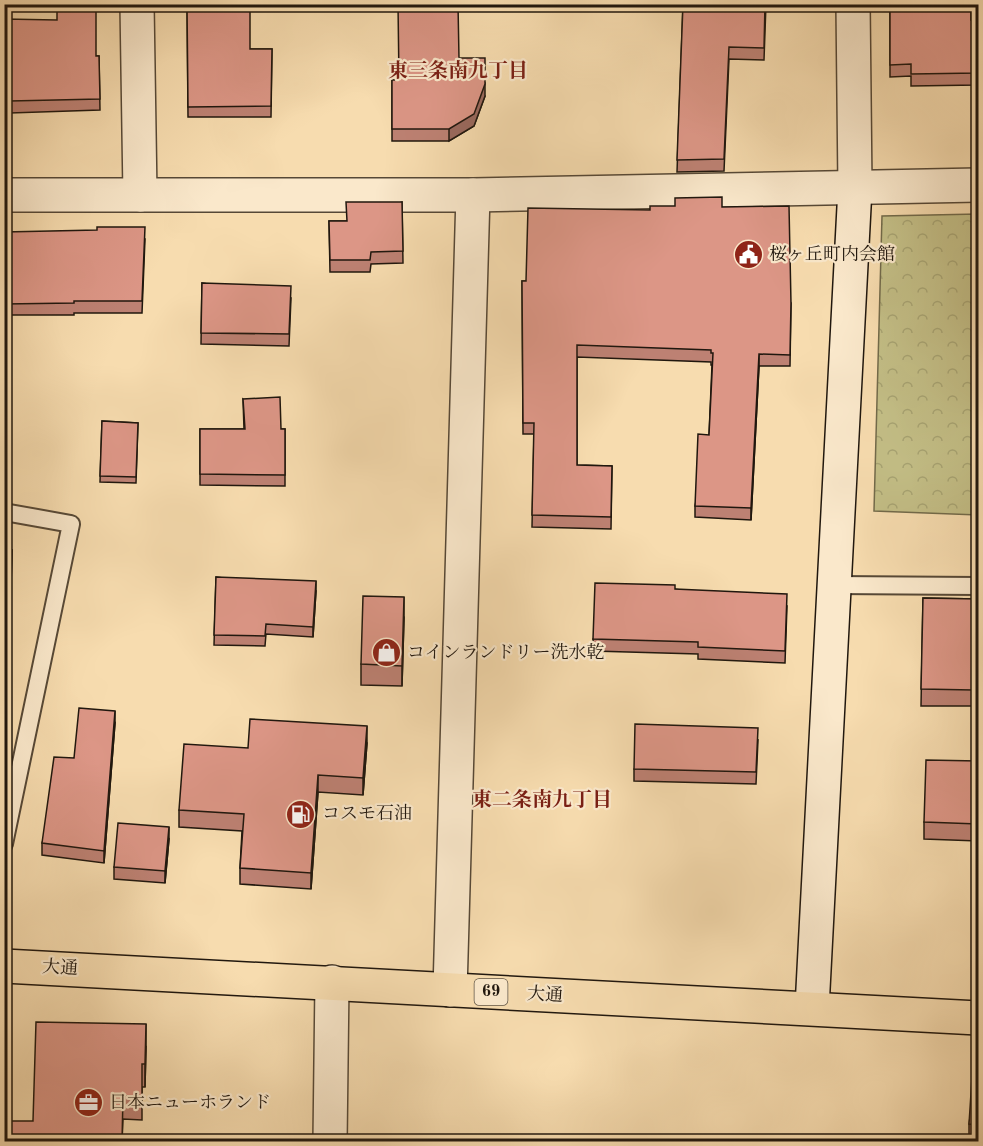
<svg xmlns="http://www.w3.org/2000/svg" width="983" height="1146" font-family="'Old Standard TT','Noto Serif JP',serif">
	<style>
		.forest { fill: url(#forest-crowns); stroke: #726a4a; stroke-width: 1.5 }
		.lines { fill: none; stroke-linecap: round; stroke-linejoin: round }
		.lane-casing { stroke: #564836; stroke-width: 20 }
		.street-casing { stroke: #564836; stroke-width: 36 }
		.secondary-casing { stroke: #20170e; stroke-width: 36 }
		.primary-casing { stroke: #20170e; stroke-width: 36 }
		.lane { stroke: #fae8cb; stroke-width: 16 }
		.street { stroke: #fae8cb; stroke-width: 33 }
		.secondary { stroke: #fae8cb; stroke-width: 33 }
		.primary { stroke: #f7dcaf; stroke-width: 33 }
		.wall { fill: #bd8173; stroke: #20170e; stroke-width: 1.5 }
		.shaded-wall { fill: #9a695e; stroke: #20170e; stroke-width: 1.5 }
		.building { fill: #dc9686; stroke: #20170e; stroke-width: 1.5 }
		.labels { text-anchor: middle; dominant-baseline: central; stroke-width: 4.5; stroke-linejoin: round; paint-order: stroke }
		.shield { fill: #fae8cb; stroke: #615647; stroke-width: 1.5 }
		.shield-label { font-size: 16px; font-weight: bold; fill: #20170e }
		.poi-label { font-size: 18px; fill: #20170e; stroke: #fae8cb; text-anchor: start }
		.street-label { font-size: 18px; fill: #20170e; stroke: #fae8cb }
		.neighbourhood-label { font-size: 20px; font-weight: bold; fill: #7a1f14; stroke: #fae8cb }
	</style>
	<defs>
		<pattern id="forest-crowns" width="20" height="18" patternUnits="userSpaceOnUse" patternTransform="scale(1.5)"><rect width="20" height="18" fill="#c3be86"/><path d="M2 6a3 3 0 1 1 6 0M12 15a3 3 0 1 1 6 0" fill="none" stroke="#a7a372"/></pattern>
	</defs>
	<rect width="100%" height="100%" fill="#f7dcaf"/>
	<filter id="stains"><feTurbulence type="fractalNoise" baseFrequency=".00333" numOctaves="4"/><feColorMatrix values="0 0 0 0 .2 0 0 0 0 .09 0 0 0 0 .02 0 0 0 .5 -.17"/></filter>
	<radialGradient id="worn" r=".72"><stop offset=".6" stop-color="#630" stop-opacity="0"/><stop offset="1" stop-color="#630" stop-opacity=".3"/></radialGradient>
	<polygon class="forest" points="978,214 978,515 874,511 882,216"/>
	<g class="lines">
		<defs>
			<g id="lane">
				<polyline points="4,512 71,524 4,844"/>
				<polyline points="834,585 978,586"/>
			</g>
			<g id="street">
				<polyline points="137,4 140,195"/>
				<polyline points="853,4 855,188"/>
				<polyline points="4,195 473,195 978,185"/>
				<polyline points="450,990 473,195"/>
				<polyline points="330,1142 332,982"/>
			</g>
			<polyline id="secondary" points="812,1008 855,188"/>
			<polyline id="primary" points="4,966 978,1018"/>
		</defs>
		<use href="#lane" class="lane-casing"/>
		<use href="#street" class="street-casing"/>
		<use href="#secondary" class="secondary-casing"/>
		<use href="#primary" class="primary-casing"/>
		<use href="#lane" class="lane"/>
		<use href="#street" class="street"/>
		<use href="#secondary" class="secondary"/>
		<use href="#primary" class="primary"/>
	</g>
	<g class="wall">
		<polygon points="187,4 250,49 272,49 271,117 188,117"/>
		<polygon points="683,4 766,4 764,60 729,59 724,171 677,172"/>
		<polygon points="890,11 971,20 978,20 978,85 911,86 911,76 890,77"/>
		<polygon points="4,19 96,56 99,56 100,110 10,113 9,84 4,84"/>
		<polygon points="459,58 485,96 474,126 449,141 392,141 392,80 399,80"/>
		<polygon points="402,202 403,263 371,264 370,272 330,272 329,221 347,221"/>
		<polygon points="722,207 791,303 790,366 759,366 751,520 695,517 695,506 709,435 712,365 711,365 711,362 577,357 577,465 612,466 611,529 532,527 534,434 523,434 522,281 526,281 650,210"/>
		<polygon points="4,232 145,239 142,313 74,313 74,315 4,315"/>
		<polygon points="202,283 291,298 289,346 201,344"/>
		<polygon points="4,375 7,387 6,429 4,429"/>
		<polygon points="243,399 281,429 285,429 285,486 200,485 200,429 244,429"/>
		<polygon points="102,421 138,423 136,483 100,482"/>
		<polygon points="4,550 12,550 9,659 4,659"/>
		<polygon points="216,577 316,591 313,637 266,634 265,646 214,645"/>
		<polygon points="675,589 787,606 785,663 698,659 698,654 593,651 593,639"/>
		<polygon points="923,598 978,599 978,696 974,695 973,706 921,706"/>
		<polygon points="404,618 402,686 361,685 361,664"/>
		<polygon points="115,723 104,863 42,855 42,843 74,758"/>
		<polygon points="758,740 756,784 634,781 634,769"/>
		<polygon points="367,743 363,795 318,792 311,889 240,884 240,868 242,831 179,827 179,810 248,748"/>
		<polygon points="978,761 978,841 924,839 924,822"/>
		<polygon points="169,839 165,883 114,879 114,867"/>
		<polygon points="146,1047 145,1087 142,1087 142,1120 123,1119 122,1142 4,1142 33,1121"/>
		<polygon points="978,1062 978,1141 969,1140 969,1124"/>
	</g>
	<g class="shaded-wall">
		<polygon points="485,84 485,96 474,126 449,141 449,129"/>
		<polygon points="759,354 759,366 751,520 751,508"/>
		<polygon points="316,581 316,591 313,637 313,627"/>
		<polygon points="404,597 404,618 402,686 402,666"/>
		<polygon points="115,711 115,723 104,863 104,851"/>
		<polygon points="367,726 367,743 363,795 363,778"/>
		<polygon points="318,775 318,792 311,889 311,873"/>
		<polygon points="169,827 169,839 165,883 165,871"/>
		<polygon points="146,1024 146,1047 145,1087 145,1064"/>
	</g>
	<g class="building">
		<polygon points="57,4 96,4 96,56 99,56 100,99 10,101 9,72 4,72 4,19 57,20"/>
		<polygon points="187,4 250,4 250,49 272,49 271,106 188,107"/>
		<polygon points="398,4 458,4 459,58 485,58 485,84 474,114 449,129 392,129 392,80 399,80"/>
		<polygon points="683,4 765,4 764,48 729,47 724,159 677,160"/>
		<polygon points="971,10 971,20 978,20 978,73 911,74 911,64 890,65 890,11"/>
		<polygon points="722,197 722,207 789,206 791,303 790,355 759,354 751,508 695,506 698,434 709,435 713,353 711,353 711,350 577,345 577,465 612,466 611,517 532,515 534,423 523,423 522,281 526,281 528,208 650,210 650,206 675,206 675,198"/>
		<polygon points="346,202 402,202 403,251 371,252 370,260 330,260 329,221 347,221"/>
		<polygon points="97,227 145,227 142,301 74,301 74,303 4,304 4,232 97,230"/>
		<polygon points="202,283 291,286 289,334 201,333"/>
		<polygon points="4,375 7,375 6,417 4,417"/>
		<polygon points="280,397 281,429 285,429 285,475 200,474 200,429 245,429 243,399"/>
		<polygon points="102,421 138,423 136,477 100,476"/>
		<polygon points="4,550 12,550 9,647 4,647"/>
		<polygon points="216,577 316,581 313,627 266,624 265,636 214,635"/>
		<polygon points="595,583 675,585 675,589 787,594 785,651 698,647 698,642 593,639"/>
		<polygon points="363,596 404,597 402,666 361,664"/>
		<polygon points="923,598 978,599 978,679 974,679 973,690 921,689"/>
		<polygon points="79,708 115,711 104,851 42,843 54,757 74,758"/>
		<polygon points="250,719 367,726 363,778 318,775 311,873 240,868 244,814 179,810 184,744 248,748"/>
		<polygon points="635,724 758,728 756,772 634,769"/>
		<polygon points="926,760 978,761 978,824 924,822"/>
		<polygon points="118,823 169,827 165,871 114,867"/>
		<polygon points="36,1022 146,1024 145,1064 142,1064 142,1097 123,1096 122,1142 4,1142 4,1121 33,1121"/>
		<polygon points="973,1062 978,1062 978,1125 969,1124"/>
	</g>
	<defs>
		<symbol id="civic-disc" viewBox="-11 -11 22 22"><circle r="9.5" fill="#8f2418" stroke="#fae8cb"/><path d="M-.6-6.5H3V-4.5H.6V-3L4-1V1h2V6H-6V1h2V-1L-.6-3ZM-1.2 2.5V6h2.4V2.5Z" fill="#fff"/></symbol>
		<symbol id="shop-disc" viewBox="-11 -11 22 22"><circle r="9.5" fill="#8f2418" stroke="#fae8cb"/><path d="M-5-2.5h2.3a2.7 3.5 0 0 1 5.4 0H5L5.5 6h-11ZM-1.5-2.5h3a1.5 2.3 0 0 0-3 0Z" fill="#fff"/></symbol>
		<symbol id="fuel-disc" viewBox="-11 -11 22 22"><circle r="9.5" fill="#8f2418" stroke="#fae8cb"/><path d="M-5.5-6h7V0h2V4h1.3V-2.5L3-4.5l.8-.8L6-3V5H2.5V1h-1V6h-7ZM-4.2-4.7v3.2H.2V-4.7Z" fill="#fff"/></symbol>
		<symbol id="office-disc" viewBox="-11 -11 22 22"><circle r="9.5" fill="#8f2418" stroke="#fae8cb"/><path d="M-6-3h4V-5.5h4V-3h4V5H-6ZM-1-4.5V-3h2v-1.5ZM-6 0V1H6V0Z" fill="#fff"/></symbol>
	</defs>
	<g fill-rule="evenodd">
		<use href="#civic-disc" x="732" y="238" width="33" height="33"/>
		<use href="#shop-disc" x="370" y="636" width="33" height="33"/>
		<use href="#fuel-disc" x="284" y="798" width="33" height="33"/>
		<use href="#office-disc" x="72" y="1086" width="33" height="33"/>
	</g>
	<g class="labels">
		<rect class="shield" x="474.5" y="979" width="33" height="26" rx="4.5"/>
		<g class="shield-label">
			<text x="491" y="992">69</text>
		</g>
		<g class="poi-label">
			<text x="769" y="255">桜ヶ丘町内会館</text>
			<text x="407" y="653">コインランドリー洗水乾</text>
			<text x="322" y="814">コスモ石油</text>
			<text x="109" y="1103">日本ニューホランド</text>
		</g>
		<g class="street-label">
			<text transform="translate(60 968) rotate(3)">大通</text>
			<text transform="translate(545 995) rotate(3)">大通</text>
		</g>
		<g class="neighbourhood-label">
			<text x="458" y="72">東三条南九丁目</text>
			<text x="542" y="801">東二条南九丁目</text>
		</g>
	</g>
	<rect width="983" height="1146" fill="none" stroke="#f7dcaf" stroke-width="24"/>
	<rect x="6" y="6" width="971" height="1134" fill="none" stroke="#20170e" stroke-width="3"/>
	<rect x="12" y="12" width="959" height="1122" fill="none" stroke="#20170e" stroke-width="1.5"/>
	<rect width="100%" height="100%" filter="url(#stains)"/>
	<rect width="100%" height="100%" fill="url(#worn)"/>
</svg>
